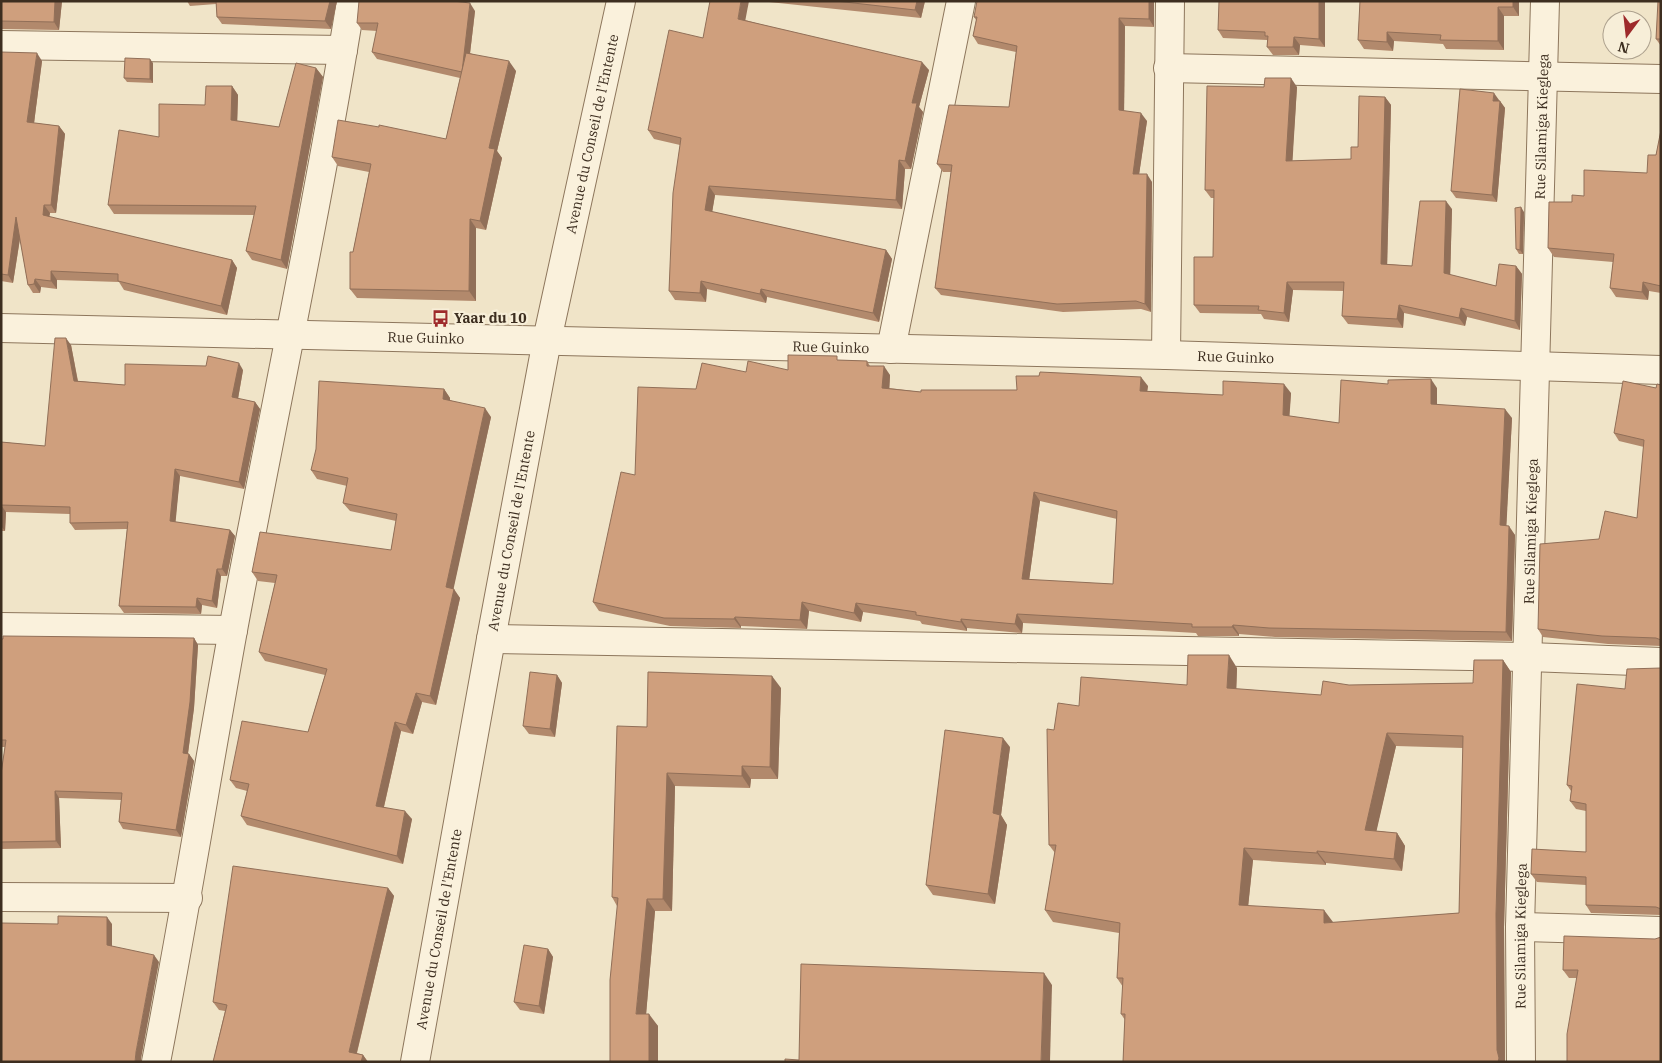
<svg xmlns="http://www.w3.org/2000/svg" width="1662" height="1063" font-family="'IBM Plex Serif',serif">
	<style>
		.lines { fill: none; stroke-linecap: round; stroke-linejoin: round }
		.minor-casing { stroke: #8d765c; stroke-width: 30 }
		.minor { stroke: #faf1dc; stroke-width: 28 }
		.wall { fill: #b2896c; fill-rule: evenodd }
		.shaded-wall { fill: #916f58 }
		.building { fill: #cf9f7d; stroke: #916f58; fill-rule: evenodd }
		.labels { text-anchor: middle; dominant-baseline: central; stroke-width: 4.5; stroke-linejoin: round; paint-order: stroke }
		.street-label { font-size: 14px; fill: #3d2e20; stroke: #f7eed8 }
		.poi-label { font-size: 14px; font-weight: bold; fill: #3d2e20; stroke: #f7eed8; text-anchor: start }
	</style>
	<rect width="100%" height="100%" fill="#f0e4c8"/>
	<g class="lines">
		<defs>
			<g id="minor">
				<polyline points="1,45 343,50"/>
				<polyline points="1168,68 1661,79"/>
				<path id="s1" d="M1,328L1166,355L1661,370"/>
				<polyline points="891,349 961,1"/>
				<polyline points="1166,355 1170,1"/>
				<polyline points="1,627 233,630"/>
				<polyline points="491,639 1529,657 1661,662"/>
				<polyline points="1,897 188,898"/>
				<polyline points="1520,927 1661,931"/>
				<path d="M156,1062C184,918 207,774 233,630C272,420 317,212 351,1"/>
				<path id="s2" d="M415,1062L491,639L547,340L621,1"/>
				<path id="s3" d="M1521,1062L1520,927L1545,1"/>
			</g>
		</defs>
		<use href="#minor" class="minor-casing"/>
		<use href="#minor" class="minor"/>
	</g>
	<g class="wall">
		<polygon points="1,1 62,1 59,30 2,29 1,28"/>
		<polygon points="187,1 337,1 331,29 222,24 217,17 216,4 190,6"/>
		<polygon points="760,1 925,1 921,18"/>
		<polygon points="1154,1 1154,27 1125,26 1124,111 1147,121 1139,174 1152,182 1151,312 1141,309 1063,312 941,295 935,288 951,172 943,172 937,164 1009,107 1016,52 978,44 973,36 976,20 974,17"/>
		<polygon points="1325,1 1325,47 1300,45 1299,55 1273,55 1267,47 1267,40 1223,38 1218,30"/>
		<polygon points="1360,1 1519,1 1519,16 1504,16 1504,50 1446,49 1443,44 1394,41 1393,51 1364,49 1358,40"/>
		<polygon points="1661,1 1661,46 1656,39"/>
		<polygon points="475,11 470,53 516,71 497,151 502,158 486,230 476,228 476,301 357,298 350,289 353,252 369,172 338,166 332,157 446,139 460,78 377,59 372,52 377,31 362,30 357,23"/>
		<polygon points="745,20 929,70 919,107 923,112 911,169 905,169 902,209 715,195 712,212 886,250 892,259 879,322 767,297 766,303 707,289 706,302 675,300 669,291 680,145 654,139 648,130 703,38"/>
		<polygon points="1,52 42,61 34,123 59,126 65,134 56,213 50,213 49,217 232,260 237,268 227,315 124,290 119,282 57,280 57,289 41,287 40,293 33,293 28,285 20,239 13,283 1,281"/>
		<polygon points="153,63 153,83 127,82 124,78"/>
		<polygon points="316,68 323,77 287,269 252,260 246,251 254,215 114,214 108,205 159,137 232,86 238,95 237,121 279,127"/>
		<polygon points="1264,87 1297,87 1292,161 1351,159 1385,97 1391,105 1387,264 1412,266 1452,209 1450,275 1496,286 1516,266 1522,274 1520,330 1467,317 1465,326 1404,313 1403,328 1348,324 1342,316 1344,291 1293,290 1289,322 1264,319 1261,314 1200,313 1194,305 1213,257 1214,198 1211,198 1205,190"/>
		<polygon points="1499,100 1505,108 1497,202 1456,198 1451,191"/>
		<polygon points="1661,130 1661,293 1649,291 1648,300 1616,297 1610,288 1613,262 1554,257 1548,248 1572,202 1584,196 1647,173 1656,155"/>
		<polygon points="1524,212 1523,254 1519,254 1516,249"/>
		<polygon points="71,345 78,381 125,385 243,370 238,399 255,402 260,409 244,489 180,476 175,522 230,530 235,536 227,576 221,576 217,608 202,605 201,614 124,613 119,606 127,529 75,530 70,523 70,514 6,512 5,531 1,531 1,442 45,446"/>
		<path d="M840,360L867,361L870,366L890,375L889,388L921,392L1017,390L1148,386L1147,391L1223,395L1291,393L1289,416L1339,423L1437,388V405L1512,418L1506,526L1515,535L1512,641L1275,637L1239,634V636H1198L1196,633L1023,623L1022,633L967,628V631L922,624L920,621L863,612L861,622L809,611L807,629L741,626V628L670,626L599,611L593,602L635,475L696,389L746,372L788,370ZM1040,501L1117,519L1113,584L1029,580Z"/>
		<polygon points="1661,385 1661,646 1608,644 1543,637 1538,629 1599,539 1637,518 1644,447 1619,441 1614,433 1656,388"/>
		<polygon points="444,389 450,398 450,400 491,417 453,589 460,598 436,705 422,702 413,734 401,731 384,807 412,819 403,864 247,825 241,816 247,791 236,788 230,780 308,732 325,675 265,661 259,652 275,583 258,581 252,572 391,550 396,521 350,511 343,503 347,486 317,479 311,470"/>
		<polygon points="194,638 198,645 194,708 188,754 189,754 194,761 181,837 123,829 119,822 121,800 59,798 61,848 1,849 1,774 5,747 1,747 1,639"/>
		<path d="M1503,660L1511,672L1504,927L1505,1062H1123L1125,1020L1121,1014L1123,987L1117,978L1119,933L1053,922L1045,910L1055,853L1049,845L1054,730L1079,706L1187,685L1237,668L1236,689L1321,695L1349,685L1473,683ZM1396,746L1463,748L1459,913L1333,923L1248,906L1253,860L1326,865V863L1402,871L1405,846L1397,833L1376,831Z"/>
		<polygon points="1661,668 1661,915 1591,913 1586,905 1586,885 1537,882 1531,874 1586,852 1586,811 1576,809 1570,801 1571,791 1567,785 1625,689"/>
		<polygon points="557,675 562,683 555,737 529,734 523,726"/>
		<polygon points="781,688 778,779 751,779 750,788 675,786 672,911 655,911 646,1014 658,1026 658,1062 617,906 612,897 647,727"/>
		<polygon points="1010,747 1001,815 1007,825 995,904 933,895 926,885"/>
		<polygon points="388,888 394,896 357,1053 363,1055 368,1062 213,1062 225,1011 219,1010 213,1002"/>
		<polygon points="1655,939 1577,978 1569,978 1563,970"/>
		<polygon points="548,949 553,957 544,1014 520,1010 514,1002"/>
	</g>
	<g class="shaded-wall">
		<polygon points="55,1 62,1 59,30 54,22"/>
		<polygon points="330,1 337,1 331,29 325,21"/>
		<polygon points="741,1 749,1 744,27 738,19"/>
		<polygon points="917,1 925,1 921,18 915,10"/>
		<polygon points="1149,1 1154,1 1154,27 1149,19"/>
		<polygon points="1319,1 1325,1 1325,47 1319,39"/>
		<polygon points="1513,1 1519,1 1519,16 1513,7"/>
		<polygon points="470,3 475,11 467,79 462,72"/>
		<polygon points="1498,7 1504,16 1504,50 1498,41"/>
		<polygon points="1119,18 1125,26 1124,118 1119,110"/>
		<polygon points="1387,32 1394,41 1393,51 1387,42"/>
		<polygon points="1294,37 1300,45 1299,55 1293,47"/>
		<polygon points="37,53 42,61 33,131 27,122"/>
		<polygon points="150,59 153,63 153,83 150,79"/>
		<polygon points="509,61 516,71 497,151 502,158 486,230 480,221 489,148"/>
		<polygon points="922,62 929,70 919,107 923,112 911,169 905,161 912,103"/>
		<polygon points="316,68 323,77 287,269 281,260"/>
		<polygon points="1291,78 1297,87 1292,169 1286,161"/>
		<polygon points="232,86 238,95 237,129 231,120"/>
		<polygon points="1494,93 1499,100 1498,108 1493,101"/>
		<polygon points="1385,97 1391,105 1387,272 1381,264"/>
		<polygon points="1500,101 1505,108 1497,202 1492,195"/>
		<polygon points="1141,113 1147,121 1138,182 1133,174"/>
		<polygon points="59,126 65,134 56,213 51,205"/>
		<polygon points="899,160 905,169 902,209 896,200"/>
		<polygon points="1147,174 1152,182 1151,312 1145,304"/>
		<polygon points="709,186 715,195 711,219 705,210"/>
		<polygon points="1446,201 1452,209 1450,282 1444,273"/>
		<polygon points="44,205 50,213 48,223 43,215"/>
		<polygon points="1521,207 1524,212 1523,254 1520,250"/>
		<polygon points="16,217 22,225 13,283 8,275"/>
		<polygon points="470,219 476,228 476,301 469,291"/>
		<polygon points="886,250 892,259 879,322 873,313"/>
		<polygon points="232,260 237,268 227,315 221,306"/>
		<polygon points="1516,266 1522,274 1520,330 1515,321"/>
		<polygon points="51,271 57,280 57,289 51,281"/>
		<polygon points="35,279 41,287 40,293 34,284"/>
		<polygon points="701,281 707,289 706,302 700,293"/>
		<polygon points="1287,282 1293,290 1289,322 1284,313"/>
		<polygon points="1643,282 1649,291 1648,300 1642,292"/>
		<polygon points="761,289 767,297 766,303 760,294"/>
		<polygon points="1399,305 1404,313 1403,328 1397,319"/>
		<polygon points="1461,308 1467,317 1465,326 1459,318"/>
		<polygon points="66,338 71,345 79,388 74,381"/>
		<polygon points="239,363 243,370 237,404 232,397"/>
		<polygon points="884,366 890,375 889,397 882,388"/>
		<polygon points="1141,377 1148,386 1146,400 1140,391"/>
		<polygon points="1431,379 1437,388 1437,413 1431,404"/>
		<polygon points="1284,384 1291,393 1289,424 1283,415"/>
		<polygon points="444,389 450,398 450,408 443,399"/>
		<polygon points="255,402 260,409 244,489 239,482"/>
		<polygon points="485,408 491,417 452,596 446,587"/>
		<polygon points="1505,409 1512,418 1506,534 1500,525"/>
		<polygon points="175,469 180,476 175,528 170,521"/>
		<polygon points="1034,492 1040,501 1028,588 1022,579"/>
		<polygon points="1,505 6,512 5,531 1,526"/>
		<polygon points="1509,526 1515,535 1512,641 1506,632"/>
		<polygon points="230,530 235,536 227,576 222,569"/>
		<polygon points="217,569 221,576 217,608 212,601"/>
		<polygon points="454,589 460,598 436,705 430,696"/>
		<polygon points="197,598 202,605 201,614 196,607"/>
		<polygon points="802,602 809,611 807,629 800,620"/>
		<polygon points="856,603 863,612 861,622 854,613"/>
		<polygon points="1017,614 1023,623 1022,633 1015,624"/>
		<polygon points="735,617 741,626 741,628 734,619"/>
		<polygon points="961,619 967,628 967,631 961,622"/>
		<polygon points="1233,625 1239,634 1239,636 1232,627"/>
		<polygon points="194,638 198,645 194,708 187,760 183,753"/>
		<polygon points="1229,655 1237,668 1236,700 1227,688"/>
		<polygon points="1503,660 1511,672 1504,927 1505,1062 1498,1062 1497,1050 1496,914"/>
		<polygon points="557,675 562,683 555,737 550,729"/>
		<polygon points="772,676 781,688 778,779 770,767"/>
		<polygon points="416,693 422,702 413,734 406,725"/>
		<polygon points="395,722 401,731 382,815 376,806"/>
		<polygon points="1387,733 1396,746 1374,842 1365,830"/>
		<polygon points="1003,738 1010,747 1001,815 1007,825 995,904 988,894 993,813"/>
		<polygon points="189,754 194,761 181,837 176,830"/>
		<polygon points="742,766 751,779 750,788 742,776"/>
		<polygon points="667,773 675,786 672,911 663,899"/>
		<polygon points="55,791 59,798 61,848 56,841"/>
		<polygon points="405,811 412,819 403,864 397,856"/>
		<polygon points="1397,833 1405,846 1402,871 1394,859"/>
		<polygon points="1244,848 1253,860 1247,917 1239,905"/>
		<polygon points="1317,851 1326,863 1326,865 1317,853"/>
		<polygon points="388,888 394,896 355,1060 349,1052"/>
		<polygon points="647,899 655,911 645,1027 636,1014"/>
		<polygon points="1324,910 1333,922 1324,923"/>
		<polygon points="107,917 112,924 112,952 107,945"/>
		<polygon points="548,949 553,957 544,1014 539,1006"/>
		<polygon points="154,955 159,962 141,1059 141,1062 135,1062 136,1052"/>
		<polygon points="1044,973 1052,985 1050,1062 1041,1062"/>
		<polygon points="649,1014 658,1026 658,1062 649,1062"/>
		<polygon points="363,1055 368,1062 361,1062"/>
	</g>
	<g class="building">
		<polygon points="1,1 55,1 54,22 1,21"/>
		<polygon points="216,1 330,1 325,21 217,17"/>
		<polygon points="359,1 453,1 470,3 462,72 372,52 378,23 357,23"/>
		<polygon points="710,1 741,1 738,19 922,62 912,103 917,103 905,161 899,160 896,200 709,186 705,210 886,250 873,313 761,289 760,294 701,281 700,293 669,291 673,193 681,138 648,130 669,30 703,38"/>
		<polygon points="836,1 917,1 915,10"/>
		<polygon points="977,1 1149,1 1149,19 1119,18 1119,110 1141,113 1133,174 1147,174 1145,304 1136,301 1057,304 935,288 952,165 937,164 949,105 1009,107 1017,46 973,36 977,17 974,17"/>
		<polygon points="1219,1 1319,1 1319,39 1294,37 1293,47 1267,47 1268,36 1265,36 1265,32 1218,30"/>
		<polygon points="1360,1 1513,1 1513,7 1498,7 1498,41 1440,40 1441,35 1387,32 1387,42 1358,40"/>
		<polygon points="1658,1 1661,1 1661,39 1656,39"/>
		<polygon points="1,52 37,53 27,122 59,126 51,205 44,205 43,215 232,260 221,306 118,281 118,274 51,271 51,281 35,279 34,284 28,285 16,217 8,275 1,274"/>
		<polygon points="466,53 509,61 489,148 495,149 480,221 470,219 469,291 350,289 350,252 353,252 371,164 332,157 338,120 379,127 379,125 446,139"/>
		<polygon points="125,58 150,59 150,79 124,78"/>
		<polygon points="296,63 316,68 281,260 246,251 256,206 108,205 119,130 159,137 159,104 205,105 206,86 232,86 231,120 279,127"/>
		<polygon points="1265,78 1291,78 1286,161 1351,159 1351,147 1358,147 1359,96 1385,97 1381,264 1412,266 1420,201 1446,201 1444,273 1496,286 1499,264 1516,266 1515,321 1461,308 1459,318 1399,305 1397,319 1342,316 1344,282 1287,282 1284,313 1258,310 1259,306 1194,305 1194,257 1213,257 1214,190 1205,190 1207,86 1264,87"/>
		<polygon points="1460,89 1494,93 1493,101 1500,101 1492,195 1451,191"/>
		<polygon points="1661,130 1661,286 1643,282 1642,292 1610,288 1614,254 1548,248 1549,202 1572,202 1572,195 1584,196 1584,170 1647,173 1648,155 1656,155"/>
		<polygon points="1521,207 1520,250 1516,249 1515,208"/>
		<polygon points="55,338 66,338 74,381 125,385 125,364 206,366 208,356 239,363 232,397 255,402 239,482 175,469 170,521 230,530 222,569 217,569 212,601 197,598 196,607 119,606 128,522 70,523 70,507 1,505 1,507 1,442 45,446"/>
		<path d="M788,355L837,356V360L867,361V366H884L882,388L921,392V390H1017L1016,376H1039L1040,372L1141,377L1140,391L1223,395V381L1284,384L1283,415L1339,423L1341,380L1388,384V380L1431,379V404L1505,409L1500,525L1509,526L1506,632L1269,628L1233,625L1232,627H1192V624L1017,614L1015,624L961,619V622L916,615V612L856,603L854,613L802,602L800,620L735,617L734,619L664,618L593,602L621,472L635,475L638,387L696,389L702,363L746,372L748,361L788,370ZM1034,492L1117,511L1113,584L1022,579Z"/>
		<polygon points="319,381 444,389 443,399 485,408 446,587 454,589 430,696 416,693 406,725 395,722 376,806 405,811 397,856 241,816 249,784 230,780 242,721 308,732 327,669 259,652 277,575 252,572 260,532 391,550 397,514 343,503 348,478 311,470 316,449"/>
		<polygon points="1623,381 1656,388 1657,384 1661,385 1661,640 1656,638 1602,636 1538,629 1540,544 1599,539 1605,511 1637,518 1644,440 1614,433"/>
		<polygon points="3,636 194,638 190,702 183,753 189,754 176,830 119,822 122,793 55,791 56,841 1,842 1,774 6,740 1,740 1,639 3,639"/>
		<path d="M1188,655H1229L1227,688L1321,695L1323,681L1349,685L1473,683L1474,660H1503L1496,914L1497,1050L1499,1058L1498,1062H1123L1125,1014H1121L1123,978H1117L1120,923L1045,910L1056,845H1049L1047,729L1054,730L1058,703L1079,706L1081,677L1187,685ZM1387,733L1463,736L1459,913L1324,923V910L1239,905L1244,848L1317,853V851L1394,859L1397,833L1365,830Z"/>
		<polygon points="1661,668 1661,909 1656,907 1586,905 1586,877 1531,874 1532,849 1586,852 1586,804 1570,801 1572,786 1567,785 1577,684 1625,689 1627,669"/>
		<polygon points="530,672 557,675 550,729 523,726"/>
		<polygon points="648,672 772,676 770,767 742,766 742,776 667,773 663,899 647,899 636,1014 649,1014 649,1062 610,1062 610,980 618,898 612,897 617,726 647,727"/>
		<polygon points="945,730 1003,738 993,813 1000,815 988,894 926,885"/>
		<polygon points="233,866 388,888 349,1052 363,1055 361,1062 213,1062 227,1005 213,1002"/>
		<polygon points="58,916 107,917 107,945 154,955 136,1052 135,1062 1,1062 1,923 58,924"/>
		<polygon points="1564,936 1655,939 1661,937 1661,1062 1567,1062 1567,1034 1578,970 1563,970"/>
		<polygon points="524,945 548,949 539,1006 514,1002"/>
		<polygon points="801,964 1044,973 1041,1062 785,1062 785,1059 799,1060"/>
	</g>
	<defs>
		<symbol id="bus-bare" viewBox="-9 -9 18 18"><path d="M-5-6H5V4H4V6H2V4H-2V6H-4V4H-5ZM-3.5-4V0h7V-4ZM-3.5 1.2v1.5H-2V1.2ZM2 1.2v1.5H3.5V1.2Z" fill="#9e2a2b" stroke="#f7eed8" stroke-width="2.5" paint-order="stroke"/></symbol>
	</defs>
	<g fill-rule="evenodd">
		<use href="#bus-bare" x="428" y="306" width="25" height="25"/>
	</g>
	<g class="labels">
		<g class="street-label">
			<text stroke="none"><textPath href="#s3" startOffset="936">Rue Silamiga Kieglega</textPath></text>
			<text stroke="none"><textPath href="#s2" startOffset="945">Avenue du Conseil de l'Entente</textPath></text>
			<text stroke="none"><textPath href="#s1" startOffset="425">Rue Guinko</textPath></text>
			<text stroke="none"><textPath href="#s1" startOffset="830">Rue Guinko</textPath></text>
			<text stroke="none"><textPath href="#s1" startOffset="1235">Rue Guinko</textPath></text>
			<text stroke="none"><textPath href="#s2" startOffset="540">Avenue du Conseil de l'Entente</textPath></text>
			<text stroke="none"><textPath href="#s3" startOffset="531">Rue Silamiga Kieglega</textPath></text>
			<text stroke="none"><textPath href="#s2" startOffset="135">Avenue du Conseil de l'Entente</textPath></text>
			<text stroke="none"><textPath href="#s3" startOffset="126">Rue Silamiga Kieglega</textPath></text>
		</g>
		<g class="poi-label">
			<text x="454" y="318">Yaar du 10</text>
		</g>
	</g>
	<rect width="1662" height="1063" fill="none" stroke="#3d2e20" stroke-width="5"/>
	<g transform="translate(1627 35) rotate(195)"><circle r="24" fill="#f7eed8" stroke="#ada18e"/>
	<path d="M0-4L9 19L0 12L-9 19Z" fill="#9e2a2b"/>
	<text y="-8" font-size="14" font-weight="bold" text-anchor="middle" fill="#3d2e20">N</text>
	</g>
</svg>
